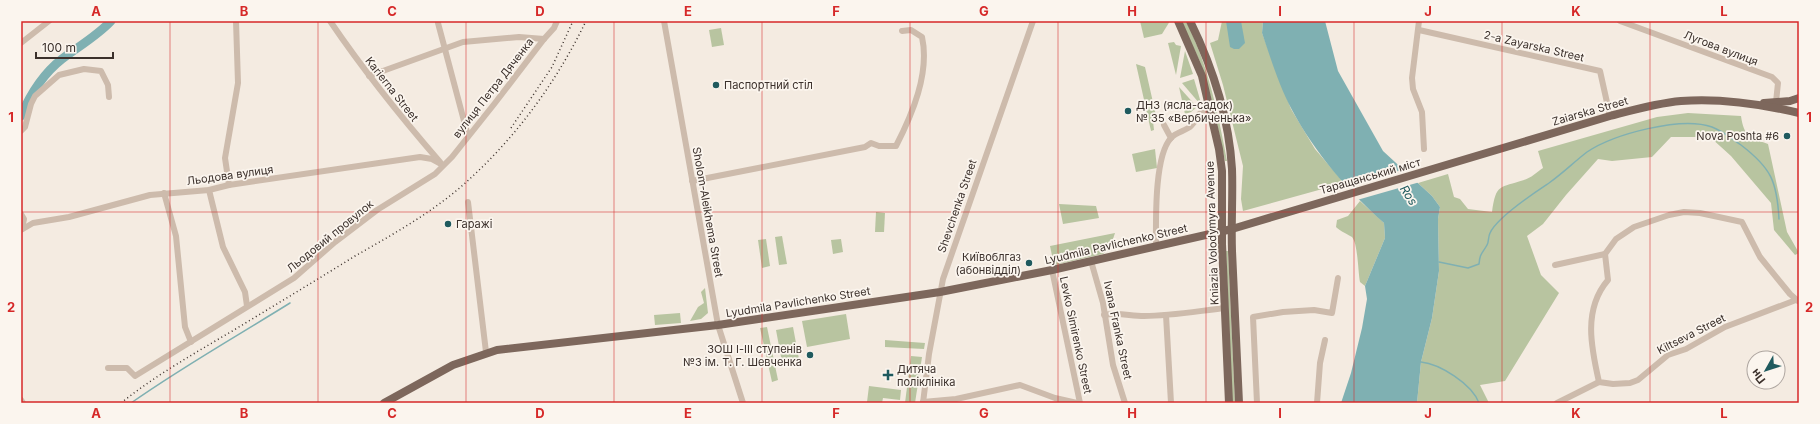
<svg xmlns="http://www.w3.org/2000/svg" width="1820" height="424" font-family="Inter,sans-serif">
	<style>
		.green { fill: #b8c4a0 }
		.water { fill: #7fb0b2 }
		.pier { fill: #f4ebe1 }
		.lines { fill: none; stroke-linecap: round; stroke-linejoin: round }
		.stream { stroke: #7fb0b2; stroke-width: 1.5 }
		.river { stroke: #7fb0b2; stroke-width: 9 }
		.minor { stroke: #cdbbac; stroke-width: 6 }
		.major { stroke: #7d675c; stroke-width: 8 }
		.rail { stroke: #3b302b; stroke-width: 1.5; stroke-dasharray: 1 3; stroke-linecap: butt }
		.grid { fill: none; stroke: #d62828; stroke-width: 1; stroke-opacity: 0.55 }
		.poi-dot { fill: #1f5a5e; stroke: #fbf5ee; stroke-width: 1.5 }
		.labels { text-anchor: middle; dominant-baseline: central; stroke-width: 3.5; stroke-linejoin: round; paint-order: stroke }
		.street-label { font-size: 11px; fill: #3b302b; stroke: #fbf5ee }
		.poi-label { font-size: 11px; fill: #3b302b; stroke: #fbf5ee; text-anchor: start }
		.water-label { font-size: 12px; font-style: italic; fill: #1f5a5e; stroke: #fbf5ee }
		.neatline { fill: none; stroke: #d62828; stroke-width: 1.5 }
		.grid-label { font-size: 13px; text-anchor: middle; font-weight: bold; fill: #d62828 }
	</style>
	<rect width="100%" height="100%" fill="#f4ebe1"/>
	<g class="green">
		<polygon points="1140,21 1170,21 1162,34 1144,38"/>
		<path d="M1181,21H1186C1208,65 1218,112 1227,161H1225L1213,105L1201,64Z"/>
		<polygon points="1222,21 1263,21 1262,33 1291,109 1315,149 1344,183 1243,211 1241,199 1243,166 1223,85 1210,43 1218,40"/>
		<polygon points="721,28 724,45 712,47 709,30"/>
		<polygon points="1174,42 1176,45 1181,46 1176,75 1168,43"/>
		<polygon points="1185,51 1193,74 1180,78"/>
		<polygon points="1136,64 1145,67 1157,120 1153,121 1154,130 1151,131"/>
		<polygon points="1194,79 1201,103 1200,104 1182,83"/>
		<polygon points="1179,87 1197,107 1191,112 1185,114"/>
		<path d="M1688,113L1741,116C1744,137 1750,137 1768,144L1787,232L1799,253L1795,255L1774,230L1771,203L1731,156L1710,137H1671L1652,157L1612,161L1598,159L1566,195L1543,224L1527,236L1541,275L1559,293L1505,381L1480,385L1489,403H1417L1421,362L1432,318L1439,271L1438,219L1440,207L1432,196L1418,183L1448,174L1454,197L1460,199L1468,209L1492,212C1496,183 1500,188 1524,180C1531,178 1537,172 1543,168L1538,151L1657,117Z"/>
		<polygon points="1155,149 1157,168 1136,172 1132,154"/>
		<path d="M1360,201L1384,223L1385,238L1365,286L1360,282C1358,272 1358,244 1352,237C1349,235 1340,231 1336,227L1337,220L1348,216Z"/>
		<polygon points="1059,204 1096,206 1099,218 1063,224"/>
		<polygon points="876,212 885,213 884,232 875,232"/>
		<polygon points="1115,233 1110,248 1103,254 1054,265 1050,246"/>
		<polygon points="782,236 787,264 779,265 775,237"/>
		<polygon points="766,239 770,266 762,268 758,240"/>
		<polygon points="841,239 843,252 833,254 831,240"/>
		<polygon points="1226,251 1228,251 1235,403 1232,403"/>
		<polygon points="705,288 708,313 701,319 690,321 698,307 704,303 701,292"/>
		<polygon points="680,313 681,323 655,325 654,315"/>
		<polygon points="846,314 850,339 807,347 802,321"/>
		<polygon points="767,327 778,380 772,382 760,328"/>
		<polygon points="793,327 799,359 782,362 776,330"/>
		<polygon points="885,340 925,343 924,349 885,347"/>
		<polygon points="911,356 922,357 915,403 905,403"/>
		<polygon points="869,386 901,390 900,400 883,398 882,403 867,402"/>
	</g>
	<g class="water">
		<polygon points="1226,21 1241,21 1245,43 1239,49 1234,49 1230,47"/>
		<path d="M1263,21H1325L1338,71L1383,151L1432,196L1440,207L1438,219L1439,271L1432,318L1421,362L1417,403H1341L1351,373L1362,328L1367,299L1365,286L1385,238L1384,223C1348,191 1315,153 1292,110C1279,86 1271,59 1262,33Z"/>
	</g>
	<polygon class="pier" points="1405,169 1420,182 1357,200 1345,187"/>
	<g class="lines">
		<g class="stream">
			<path d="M1439,262L1468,268L1479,264C1480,253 1482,254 1487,245C1489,242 1488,237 1490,233C1497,217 1534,193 1549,183C1563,173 1574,162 1587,152C1614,134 1681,116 1712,127C1723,131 1732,139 1741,145C1771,168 1777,181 1779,219"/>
			<path d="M1421,362C1440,364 1472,384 1479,403"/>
			<path d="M131,403C182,367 237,336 290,303"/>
		</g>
		<path class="river" d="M21,116C30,95 44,73 62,59C79,46 97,36 111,21"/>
		<g class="minor">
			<path d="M330,21C364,71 400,116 440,162"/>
			<polyline points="664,21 718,325 743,403"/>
			<polyline points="1419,21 1412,78 1413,89 1422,112 1424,149"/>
			<polyline points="1620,21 1772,77 1778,83 1776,102"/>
			<polyline points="438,23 468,136"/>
			<polyline points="1419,30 1600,71 1610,116"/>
			<polyline points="21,43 49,21"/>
			<polyline points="369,76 463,42 519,37 544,39"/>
			<polyline points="1164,125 1171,138"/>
			<polyline points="21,131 25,127 31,104 35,96 59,75 84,69 101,71 108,85 109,97"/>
			<path d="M692,181L865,147L871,143L879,146H896C912,115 930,73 922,37L911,30L902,31"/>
			<polyline points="229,185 225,158 238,83 236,21"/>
			<polyline points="209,190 223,247 245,292 247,306"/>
			<polyline points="164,193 176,236 185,327 191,342"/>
			<polyline points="468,202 486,352"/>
			<polyline points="21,214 24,219 22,229"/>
			<polyline points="21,230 33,223 69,217 150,195 209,190 229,185 420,157 432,159 443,165"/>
			<path d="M1156,246C1156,222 1154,156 1171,138C1176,132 1186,131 1191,126C1202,115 1193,114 1211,108"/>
			<path d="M1605,254L1608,280C1583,309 1591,347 1599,382L1613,384L1630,383L1638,380L1668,355L1686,349L1725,327L1796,300"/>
			<polyline points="1091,261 1103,303 1113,365 1125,403"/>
			<polyline points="1555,265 1605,254 1616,239 1634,227 1669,215 1684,212 1700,213 1742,222 1760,257 1790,294 1798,301"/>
			<polyline points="1052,270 1080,403"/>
			<path d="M1104,315C1118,312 1130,316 1144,316C1171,316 1198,311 1225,308"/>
			<polyline points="1166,315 1171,403"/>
			<polyline points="108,368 127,368 135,376 294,278 335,242 377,210 435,174 452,157 495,103 544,39 554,28 557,21"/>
			<polyline points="21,400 23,403"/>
			<polyline points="923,402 956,399 1020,385 1055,398 1077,403"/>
			<polyline points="923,403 929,354 943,279 1033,21"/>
			<polyline points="1257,403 1253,317 1283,312 1314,310 1332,313 1338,278"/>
			<polyline points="1317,403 1320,363 1325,340"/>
			<polyline points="1557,403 1599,382"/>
		</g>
		<g class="major">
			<polyline points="1178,21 1202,76 1219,149 1222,171 1222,244 1229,403"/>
			<path d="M1190,21C1212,66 1229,118 1232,169C1233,197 1231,224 1232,251C1234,302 1237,352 1239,403"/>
			<polyline points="1764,103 1790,101 1799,98"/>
			<path d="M384,403L453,365L497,350L718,325L940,292L1052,270L1232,229L1610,116C1633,110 1657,103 1681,101C1720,98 1761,104 1799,113"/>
		</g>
		<g class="rail">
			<polyline points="511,128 552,67 573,21"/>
			<path d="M121,403C156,375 195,353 234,330C275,305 315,281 355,256C392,235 431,213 463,185C515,139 556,83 586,21"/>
		</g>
	</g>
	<path class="grid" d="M170,21V403M318,21V403M466,21V403M614,21V403M762,21V403M910,21V403M1058,21V403M1206,21V403M1354,21V403M1502,21V403M1650,21V403M21,212H1799"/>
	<g class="poi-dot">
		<circle cx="716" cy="85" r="4"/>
		<circle cx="1128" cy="111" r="4"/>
		<circle cx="1787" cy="136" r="4"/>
		<circle cx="448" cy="224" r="4"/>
		<circle cx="1029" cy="263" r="4"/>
		<circle cx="810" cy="355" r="4"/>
		<path d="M886 369h4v4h4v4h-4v4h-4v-4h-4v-4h4z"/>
	</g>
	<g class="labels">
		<g class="street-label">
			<text transform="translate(1534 46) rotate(13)">2-a Zayarska Street</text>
			<text transform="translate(1721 48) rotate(21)">Лугова вулиця</text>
			<text transform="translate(493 88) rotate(-52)">вулиця Петра Дяченка</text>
			<text transform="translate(392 89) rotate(52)">Karierna Street</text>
			<text transform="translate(1590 111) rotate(-16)">Zaiarska Street</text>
			<text transform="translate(230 175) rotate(-8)">Льодова вулиця</text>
			<text transform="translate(1370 176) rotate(-16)">Таращанський міст</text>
			<text transform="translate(957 206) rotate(-71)">Shevchenka Street</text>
			<text transform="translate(708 212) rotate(80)">Sholom-Aleikhema Street</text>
			<text transform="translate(1212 233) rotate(-92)">Kniazia Volodymyra Avenue</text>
			<text transform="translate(330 236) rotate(-39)">Льодовий провулок</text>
			<text transform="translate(1116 244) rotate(-13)">Lyudmila Pavlichenko Street</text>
			<text transform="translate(798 302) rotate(-9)">Lyudmila Pavlichenko Street</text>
			<text transform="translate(1118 330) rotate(78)">Ivana Franka Street</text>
			<text transform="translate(1691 334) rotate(-27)">Kiltseva Street</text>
			<text transform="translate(1076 335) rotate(78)">Levko Simirenko Street</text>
		</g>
		<g class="poi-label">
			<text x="724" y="85">Паспортний стіл</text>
			<text x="1136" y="105">ДНЗ (ясла-садок)<tspan x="1136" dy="13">№ 35 «Вербиченька»</tspan></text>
			<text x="1779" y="136" text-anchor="end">Nova Poshta #6</text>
			<text x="456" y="224">Гаражі</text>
			<text x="1021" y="257" text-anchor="end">Київоблгаз<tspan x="1021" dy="13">(абонвідділ)</tspan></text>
			<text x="802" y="349" text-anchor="end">ЗОШ І-ІІІ ступенів<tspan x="802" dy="13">№3 ім. Т. Г. Шевченка</tspan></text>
			<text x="897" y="369">Дитяча<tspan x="897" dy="13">поліклініка</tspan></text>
		</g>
		<g class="water-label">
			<text transform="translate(1409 195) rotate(58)">Ros</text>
		</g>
	</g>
	<rect width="1820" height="424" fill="none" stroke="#fbf5ee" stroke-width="44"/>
	<g transform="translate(1766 370) rotate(231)"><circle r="19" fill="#fbf5ee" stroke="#aea6a0"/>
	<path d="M0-3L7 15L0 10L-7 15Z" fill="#1f5a5e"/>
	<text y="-6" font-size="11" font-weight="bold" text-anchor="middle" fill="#3b302b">Пн</text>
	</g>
	<path d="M36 52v6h77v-6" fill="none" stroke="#3b302b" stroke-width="2"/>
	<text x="42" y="52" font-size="12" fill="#3b302b" stroke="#fbf5ee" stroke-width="3" paint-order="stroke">100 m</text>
	<rect x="22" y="22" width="1776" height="380" class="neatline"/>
	<g class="grid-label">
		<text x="96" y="16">A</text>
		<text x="244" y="16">B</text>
		<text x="392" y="16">C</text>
		<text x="540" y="16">D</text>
		<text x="688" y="16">E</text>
		<text x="836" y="16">F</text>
		<text x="984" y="16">G</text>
		<text x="1132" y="16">H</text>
		<text x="1280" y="16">I</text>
		<text x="1428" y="16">J</text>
		<text x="1576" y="16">K</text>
		<text x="1724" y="16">L</text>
		<text x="11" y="122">1</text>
		<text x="1809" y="122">1</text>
		<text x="11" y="312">2</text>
		<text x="1809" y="312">2</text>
		<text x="96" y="418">A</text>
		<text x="244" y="418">B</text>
		<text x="392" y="418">C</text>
		<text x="540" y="418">D</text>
		<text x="688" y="418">E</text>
		<text x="836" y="418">F</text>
		<text x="984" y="418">G</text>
		<text x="1132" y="418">H</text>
		<text x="1280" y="418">I</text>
		<text x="1428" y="418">J</text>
		<text x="1576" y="418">K</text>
		<text x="1724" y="418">L</text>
	</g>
</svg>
